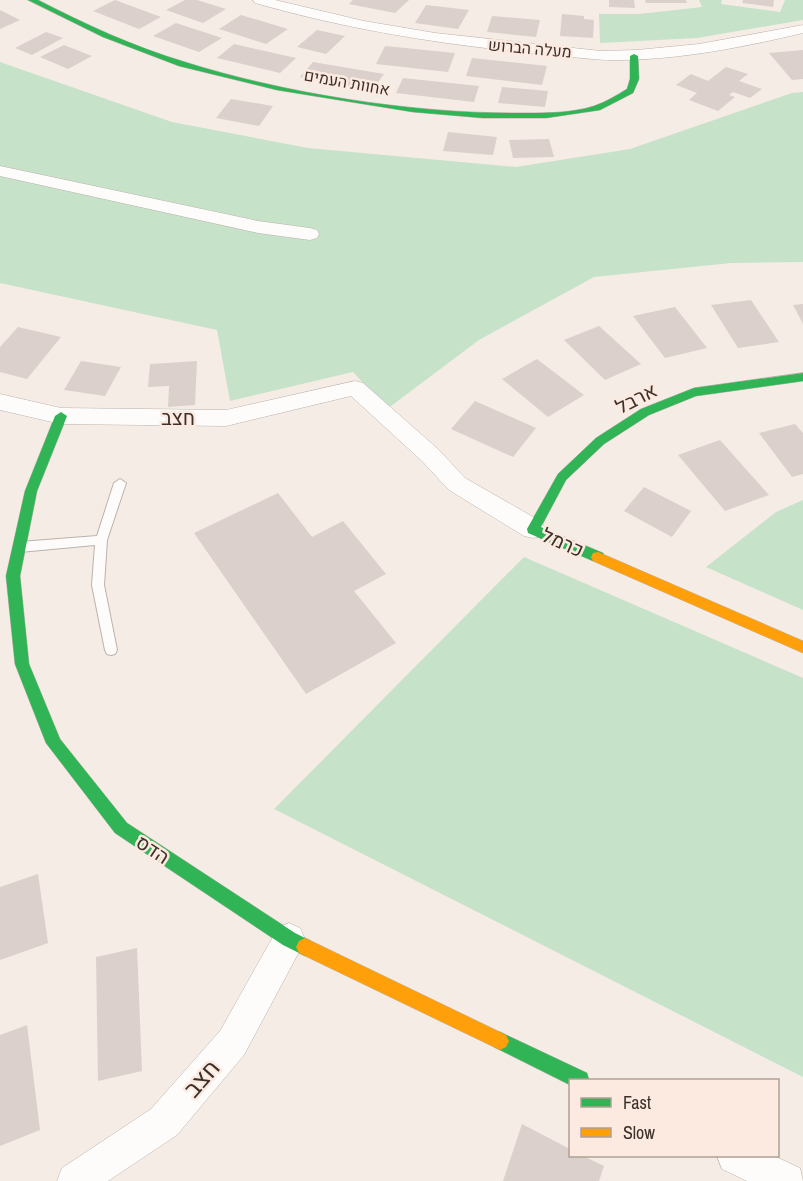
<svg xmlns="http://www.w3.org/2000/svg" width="803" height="1181" font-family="'Archivo Narrow',Heebo,sans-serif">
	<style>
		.green { fill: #c6e2c9 }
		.building { fill: #dbd0cb }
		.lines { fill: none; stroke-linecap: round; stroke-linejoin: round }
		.lane-casing { stroke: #bbb2ac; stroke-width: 2 }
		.street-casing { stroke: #bbb2ac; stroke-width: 1 }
		.fast-casing { stroke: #bbb2ac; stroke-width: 1 }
		.slow-casing { stroke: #bbb2ac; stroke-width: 1 }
		.lane { fill: #fefcfb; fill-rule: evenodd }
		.street { fill: #fefcfb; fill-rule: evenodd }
		.fast { fill: #30b455; fill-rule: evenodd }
		.slow { fill: #ff9f0a; fill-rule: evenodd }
		.labels { text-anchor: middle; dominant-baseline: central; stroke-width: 5; stroke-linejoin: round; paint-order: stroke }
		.far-street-label { font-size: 16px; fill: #3c312a; stroke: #fceae0 }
		.street-label { font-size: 20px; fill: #3c312a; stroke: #fceae0 }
		.near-street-label { font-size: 24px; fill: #3c312a; stroke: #fceae0 }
	</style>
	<rect width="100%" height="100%" fill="#f6ece6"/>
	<g class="green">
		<polygon points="699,0 722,0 721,4 780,12 785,0 803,0 803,20 697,38 600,43 599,14 639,14 702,7"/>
		<polygon points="0,62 172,122 308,148 516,167 630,149 792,93 803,92 803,262 731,263 594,277 479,340 387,409 353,372 230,401 217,330 0,283"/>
		<polygon points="803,500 803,610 706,567 776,512"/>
		<polygon points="524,557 803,678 803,1077 274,809"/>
	</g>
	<g class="building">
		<polygon points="115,0 161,17 139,29 93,11"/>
		<polygon points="185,0 197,0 226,9 203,23 166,10"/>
		<polygon points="353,0 409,0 395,13 349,4"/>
		<polygon points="609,0 634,0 635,8 609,7"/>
		<polygon points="645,0 686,0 687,3 646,3"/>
		<polygon points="743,0 774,0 773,7 742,3"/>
		<polygon points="426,5 469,10 458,29 415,23"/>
		<polygon points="0,10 20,20 0,29"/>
		<polygon points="562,14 584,16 584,19 594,20 593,38 560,36"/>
		<polygon points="241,15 288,29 266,44 219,29"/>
		<polygon points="492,16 540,20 536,37 487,32"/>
		<polygon points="176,23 222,38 199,52 153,36"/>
		<polygon points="317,30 345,36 326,54 297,47"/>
		<polygon points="46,32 63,38 32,55 15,48"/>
		<polygon points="234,44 296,58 280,73 217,58"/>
		<polygon points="64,45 92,56 68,69 40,57"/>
		<polygon points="385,46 455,53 448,72 376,64"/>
		<polygon points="803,50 803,79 792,80 769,53"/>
		<polygon points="472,58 547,66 542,85 466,76"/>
		<polygon points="313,62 384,74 372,90 300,77"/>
		<polygon points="726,67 748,74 739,81 762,89 750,98 733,92 729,95 735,97 718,111 689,100 697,93 676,85 691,74 708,81"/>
		<polygon points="403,78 479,86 474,102 396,93"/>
		<polygon points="502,87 548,91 545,107 498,103"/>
		<polygon points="231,99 273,106 259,126 216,118"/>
		<polygon points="448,132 497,137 493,155 443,151"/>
		<polygon points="549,139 554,157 513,158 509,140"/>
		<polygon points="751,300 779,342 738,348 711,305"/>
		<polygon points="803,304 803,324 793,305"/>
		<polygon points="675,307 707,348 665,358 633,316"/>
		<polygon points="599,326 641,364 605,380 564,340"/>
		<polygon points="18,327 61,337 27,379 0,372 0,347"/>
		<polygon points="537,359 584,395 548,417 502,379"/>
		<polygon points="81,361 121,367 105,396 64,390"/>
		<polygon points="197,361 195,405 168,407 169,386 148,387 150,364"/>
		<polygon points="475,401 536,428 513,457 451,429"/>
		<polygon points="795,424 803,433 803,474 792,477 759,433"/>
		<polygon points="720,440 769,495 725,511 678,455"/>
		<polygon points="644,487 691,511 672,537 624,511"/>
		<polygon points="278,493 312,537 343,521 386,574 354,591 396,643 306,694 194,533"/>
		<polygon points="38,874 48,943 0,960 0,887"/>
		<polygon points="137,948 142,1071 98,1081 96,957"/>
		<polygon points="27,1025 40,1130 0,1146 0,1035"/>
		<polygon points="522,1124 570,1149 570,1156 583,1156 604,1166 599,1181 503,1181"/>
	</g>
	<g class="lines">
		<defs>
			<polygon id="lane" points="120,479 126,483 107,540 104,585 117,650 115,654 111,655 107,654 105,650 92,585 95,545 20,552 14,547 20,542 97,536 114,483"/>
			<g id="street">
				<path d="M253,0H275L364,21L435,33L601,51L637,50L699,44L803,25V33C744,47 683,59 623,60C593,61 563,55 532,53C438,44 346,29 255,3Z"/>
				<polygon points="0,166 258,221 310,228 317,230 319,234 317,238 310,240 258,233 0,176"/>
				<polygon points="355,381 363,383 438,449 465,478 542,522 545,529 542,536 533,538 524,536 449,490 422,461 351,396 226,426 61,424 0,410 0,394 61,408 226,410"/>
				<polygon points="289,923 300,928 305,939 300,950 244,1055 177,1135 108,1181 57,1181 62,1168 151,1109 220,1031 278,928"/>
				<polygon points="717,1156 774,1156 800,1168 803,1181 747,1181 722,1169"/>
			</g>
			<g id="fast">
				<path d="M28,0H38C85,24 134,47 185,62C283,93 410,113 513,113C539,113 569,114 594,106C606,102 617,95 627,89L630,79V56L634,54L638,56L639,79L633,93L600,110L546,118H483L413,112L277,90L179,66L103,37Z"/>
				<polygon points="803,373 803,381 696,396 649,415 604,444 566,480 541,527 603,553 605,557 603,561 593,561 528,533 527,529 558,474 596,438 641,409 694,388"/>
				<polygon points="61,412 67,416 37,491 20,576 29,664 60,739 127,823 295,933 311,941 314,947 311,953 305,956 283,945 115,833 46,743 15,664 6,576 25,491 55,416"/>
				<polygon points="500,1032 587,1073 589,1080 570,1080 570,1085 494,1047 491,1041 494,1035"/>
			</g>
			<g id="slow">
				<polygon points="598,552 803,641 803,653 593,561 591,557 593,553"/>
				<polygon points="305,938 506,1035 509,1041 506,1047 500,1050 494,1047 299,953 296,947 299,941"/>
			</g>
		</defs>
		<use href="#lane" class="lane-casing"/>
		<use href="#street" class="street-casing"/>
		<use href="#fast" class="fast-casing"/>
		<use href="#slow" class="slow-casing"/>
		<use href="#lane" class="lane"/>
		<use href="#street" class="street"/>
		<use href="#fast" class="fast"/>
		<use href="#slow" class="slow"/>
	</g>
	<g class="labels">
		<g class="far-street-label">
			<text transform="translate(530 48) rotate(5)">מעלה הברוש</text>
			<text transform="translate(347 82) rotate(10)">אחוות העמים</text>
		</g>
		<g class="street-label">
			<text transform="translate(636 398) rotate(-27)">ארבל</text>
			<text x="178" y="417">חצב</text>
			<text transform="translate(563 542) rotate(24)">כרמל</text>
			<text transform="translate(153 849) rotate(33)">הדס</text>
		</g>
		<g class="near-street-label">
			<text transform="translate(201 1078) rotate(-49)">חצב</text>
		</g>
	</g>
	<rect x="569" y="1079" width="210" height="78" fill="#fceae0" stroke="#afa097" stroke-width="1.5"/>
	<rect x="581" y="1098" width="30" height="9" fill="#30b455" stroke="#afa097" stroke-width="1.5"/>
	<text x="623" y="1109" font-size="18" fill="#3c312a">Fast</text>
	<rect x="581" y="1128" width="30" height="9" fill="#ff9f0a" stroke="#afa097" stroke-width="1.5"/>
	<text x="623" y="1139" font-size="18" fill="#3c312a">Slow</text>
</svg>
